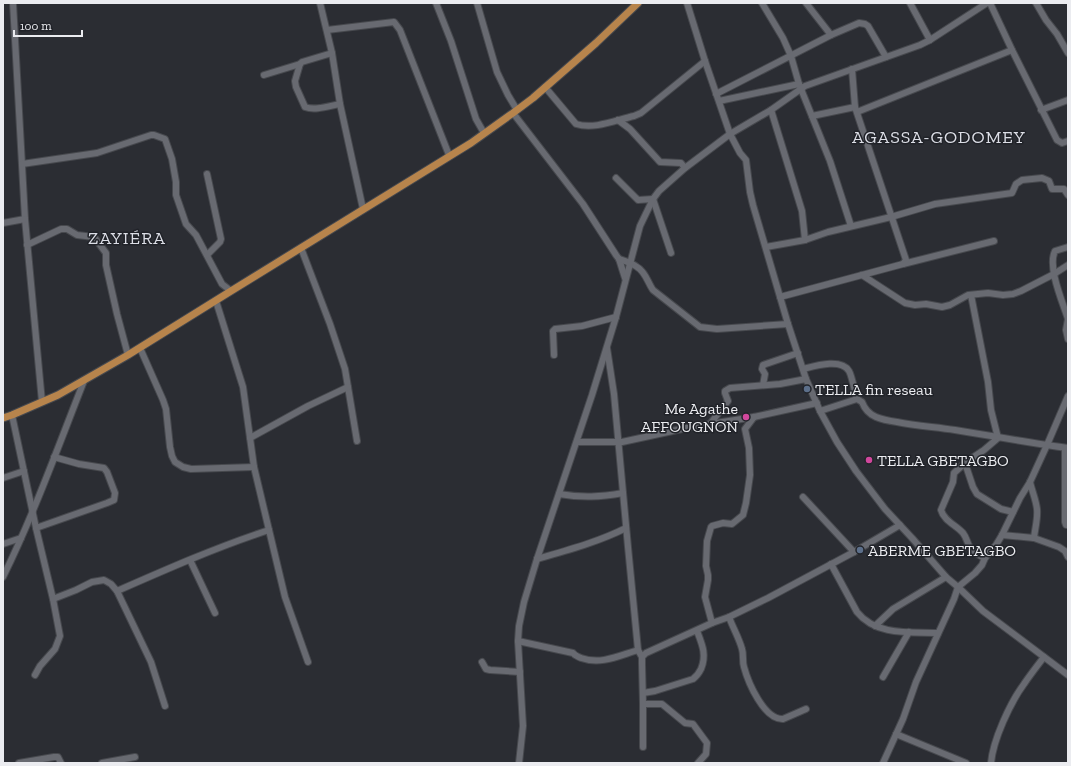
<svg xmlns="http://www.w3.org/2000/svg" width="1071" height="766" font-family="'Zilla Slab',serif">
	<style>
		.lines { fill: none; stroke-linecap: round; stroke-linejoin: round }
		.minor-casing { stroke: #47494e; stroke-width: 8 }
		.major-casing { stroke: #47494e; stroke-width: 9 }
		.minor { stroke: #686a71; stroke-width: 6 }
		.major { stroke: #b7844c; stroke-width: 7 }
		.service-dot { fill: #5c6f8a; stroke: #212329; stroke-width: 1.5 }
		.hotel-dot { fill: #d1479c; stroke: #212329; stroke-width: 1.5 }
		.labels { text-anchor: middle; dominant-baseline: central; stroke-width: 3; stroke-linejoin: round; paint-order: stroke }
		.poi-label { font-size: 16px; fill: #ebecf0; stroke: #212329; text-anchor: start }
		.quarter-label { font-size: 18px; letter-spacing: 1px; fill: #dcdee6; stroke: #212329 }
	</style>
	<rect width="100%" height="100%" fill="#2b2d33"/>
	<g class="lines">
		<defs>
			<g id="minor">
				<polyline points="13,3 25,219 42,402"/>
				<polyline points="320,3 332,53 340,104 363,209"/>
				<polyline points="436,3 451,41 476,119 484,133"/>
				<polyline points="477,3 497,72 508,95 517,110"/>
				<polyline points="687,3 705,61 730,134 740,153 746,160 750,192 753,205 788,324 806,379 820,411 837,442 856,471 885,509 912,538 946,577 958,587 983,611 1068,675"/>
				<polyline points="762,3 783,38 791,56 799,84 830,161 851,226"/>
				<polyline points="806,3 831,35"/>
				<polyline points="910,3 930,40"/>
				<polyline points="990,3 1012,50 1057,140 1062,143 1068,141"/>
				<polyline points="1036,3 1046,20 1057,34 1068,53"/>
				<polyline points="327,30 394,22 400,30 449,155"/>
				<path d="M300,64L295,81L296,87L305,107C315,111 329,106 340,104"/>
				<polyline points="264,75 300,64 302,62 332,53"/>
				<path d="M545,87L576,124C594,130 616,120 634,116L641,113L705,61"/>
				<polyline points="716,94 831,35 859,23 865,24 868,26 886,57"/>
				<polyline points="719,101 799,84"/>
				<polyline points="771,110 802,211 805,240"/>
				<polyline points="1041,110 1068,100"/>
				<polyline points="857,112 1012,50"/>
				<polyline points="513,113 583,204 616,255 619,259 625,278"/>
				<polyline points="812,116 855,107"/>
				<polyline points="618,120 630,129 660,162 681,163 685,168"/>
				<polyline points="22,164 97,153 151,135 154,135 165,139 172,159 176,182 176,195 186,224 196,235 222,284 231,291"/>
				<polyline points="207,174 221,239 220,242 207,255"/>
				<polyline points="616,178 638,200 653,199 671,253"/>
				<polyline points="3,223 25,219"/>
				<polyline points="27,245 61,229 67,229 77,235 94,237 106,253 106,265 117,314 128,355"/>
				<polyline points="766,247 805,240 828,232 891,217 935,204 1012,193 1016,184 1022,180 1042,178 1049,181 1052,189 1064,189 1068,195"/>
				<path d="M1068,247L1055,251C1047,267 1063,303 1068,319"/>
				<polyline points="301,248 330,324 345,369 357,441"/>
				<path d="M619,259C625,261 632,263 637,267C645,271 648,283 653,290L700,327L717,329L788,324"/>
				<polyline points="903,264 994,241"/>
				<polyline points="862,275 905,303 915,305 926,304 942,307 950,305 968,295 988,293 1003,295 1013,294 1021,291 1054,274 1068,265"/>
				<path d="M971,295L988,382L991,410L998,438L984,450L966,462L954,473L953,482L941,510C944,521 956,525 963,533C968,539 967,547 974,552C977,555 981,556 985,558"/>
				<polyline points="780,297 903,264 906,260 855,107 852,69"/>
				<polyline points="216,301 243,387 254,467 269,530 285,597 308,662"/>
				<polyline points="1068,319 1066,330 1068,339"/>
				<polyline points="140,348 163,400 166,409 170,447 172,456 175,462 183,467 191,469 254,467"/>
				<polyline points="607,348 614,394 628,547 638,650 642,657"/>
				<polyline points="554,355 553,331 555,329 582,326 616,317"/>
				<path d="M803,369C815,366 841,358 849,371C852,376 855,393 857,399"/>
				<polyline points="763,385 765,374 762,369 763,365 798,353"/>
				<path d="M820,411L857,399L862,402C865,410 869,414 876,417C883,420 890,421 897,422C917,426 936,427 955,430C993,436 1030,443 1068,448"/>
				<polyline points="12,415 36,528 53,599 60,636 55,649 40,666 35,675"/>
				<polyline points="710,424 728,401 725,393 725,391 730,388 780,384 806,379"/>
				<polyline points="250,438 308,406 348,387"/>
				<polyline points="577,442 622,442 691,427 754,417 817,403"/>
				<polyline points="1065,448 1065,522 1066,525 1068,525"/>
				<polyline points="965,463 973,487 977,494 1001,509 1013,512"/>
				<polyline points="3,478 24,471"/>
				<path d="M1030,482C1032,491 1036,500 1037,509C1038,519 1035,528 1034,538"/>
				<path d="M559,494C583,498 600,497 623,493"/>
				<polyline points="803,497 854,552"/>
				<polyline points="36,528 107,503 114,500 115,493 107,472 104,468 79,464 54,457"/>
				<polyline points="1002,535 1034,538 1059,547 1065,551 1068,557"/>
				<polyline points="3,544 21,538"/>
				<path d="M537,559C568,550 598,542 626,528"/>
				<polyline points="190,560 215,613"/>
				<path d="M831,564L857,612C876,636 910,632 938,633"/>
				<path d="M3,577C34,514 58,447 84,381"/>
				<path d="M117,591C167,569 217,547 269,530"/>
				<polyline points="53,599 76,590 92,582 104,580 111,584 117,591 151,662 165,706"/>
				<path d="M729,617C733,628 739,638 742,649C744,655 742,661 744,667C748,682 764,720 783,719L806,709"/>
				<polyline points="712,623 705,597 708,580 708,575 706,566 707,541 711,527 712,526 723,523 732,524 743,515 746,503 750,475 749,448 745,429 754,417"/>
				<polyline points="875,626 893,609 946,577"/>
				<path d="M518,641L573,653C575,656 577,656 581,658C601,665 618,656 638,650"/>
				<polyline points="482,662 486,669 490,670 520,672"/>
				<polyline points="883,677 909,632"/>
				<path d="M643,693L655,691L693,679C697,676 699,673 701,669C707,655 702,644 697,631"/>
				<polyline points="643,704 662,704 685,723 693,724 707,743 706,754 698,763"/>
				<polyline points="896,734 966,763"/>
				<polyline points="643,747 643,704 642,664 642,657 646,653 712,623 729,617 768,598 854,552 900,525"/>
				<polyline points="19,763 54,757 58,757 61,763"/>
				<polyline points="102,763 135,757"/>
				<polyline points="519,763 523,726 518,641 519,626 524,602 537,559 592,395 616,317 640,226 653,199 659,191 685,168 730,134 771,110 805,86 920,45 930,40 987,3"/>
				<polyline points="883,763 903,719 916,682 954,599 958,587 975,573 982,565 985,558 996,545 1002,535 1020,498 1030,482 1047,445 1068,396"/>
				<path d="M991,763C993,740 1010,703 1024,684C1030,675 1037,666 1044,657"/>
			</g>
			<polyline id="major" points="3,418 12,415 58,395 128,355 231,291 471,143 513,113 533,98 596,43 638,3"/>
		</defs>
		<use href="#minor" class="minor-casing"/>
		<use href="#major" class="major-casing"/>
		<use href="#minor" class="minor"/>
		<use href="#major" class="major"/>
	</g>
	<g class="service-dot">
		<circle cx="807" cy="389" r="4"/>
		<circle cx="860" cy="550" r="4"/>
	</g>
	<g class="hotel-dot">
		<circle cx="746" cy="417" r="4"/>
		<circle cx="869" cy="460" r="4"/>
	</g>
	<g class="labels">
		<g class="poi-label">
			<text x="815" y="389">TELLA fin reseau</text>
			<text x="738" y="408" text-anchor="end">Me Agathe<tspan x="738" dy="18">AFFOUGNON</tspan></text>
			<text x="877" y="460">TELLA GBETAGBO</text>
			<text x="868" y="550">ABERME GBETAGBO</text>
		</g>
		<g class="quarter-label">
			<text x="939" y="137">AGASSA-GODOMEY</text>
			<text x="127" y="238">ZAYIÉRA</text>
		</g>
	</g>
	<rect width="1071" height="766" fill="none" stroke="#ebecf0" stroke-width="8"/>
	<path d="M14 30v6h68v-6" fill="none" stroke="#ebecf0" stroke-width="2"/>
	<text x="20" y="30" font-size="12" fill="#ebecf0" stroke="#212329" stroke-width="3" paint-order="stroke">100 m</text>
</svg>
